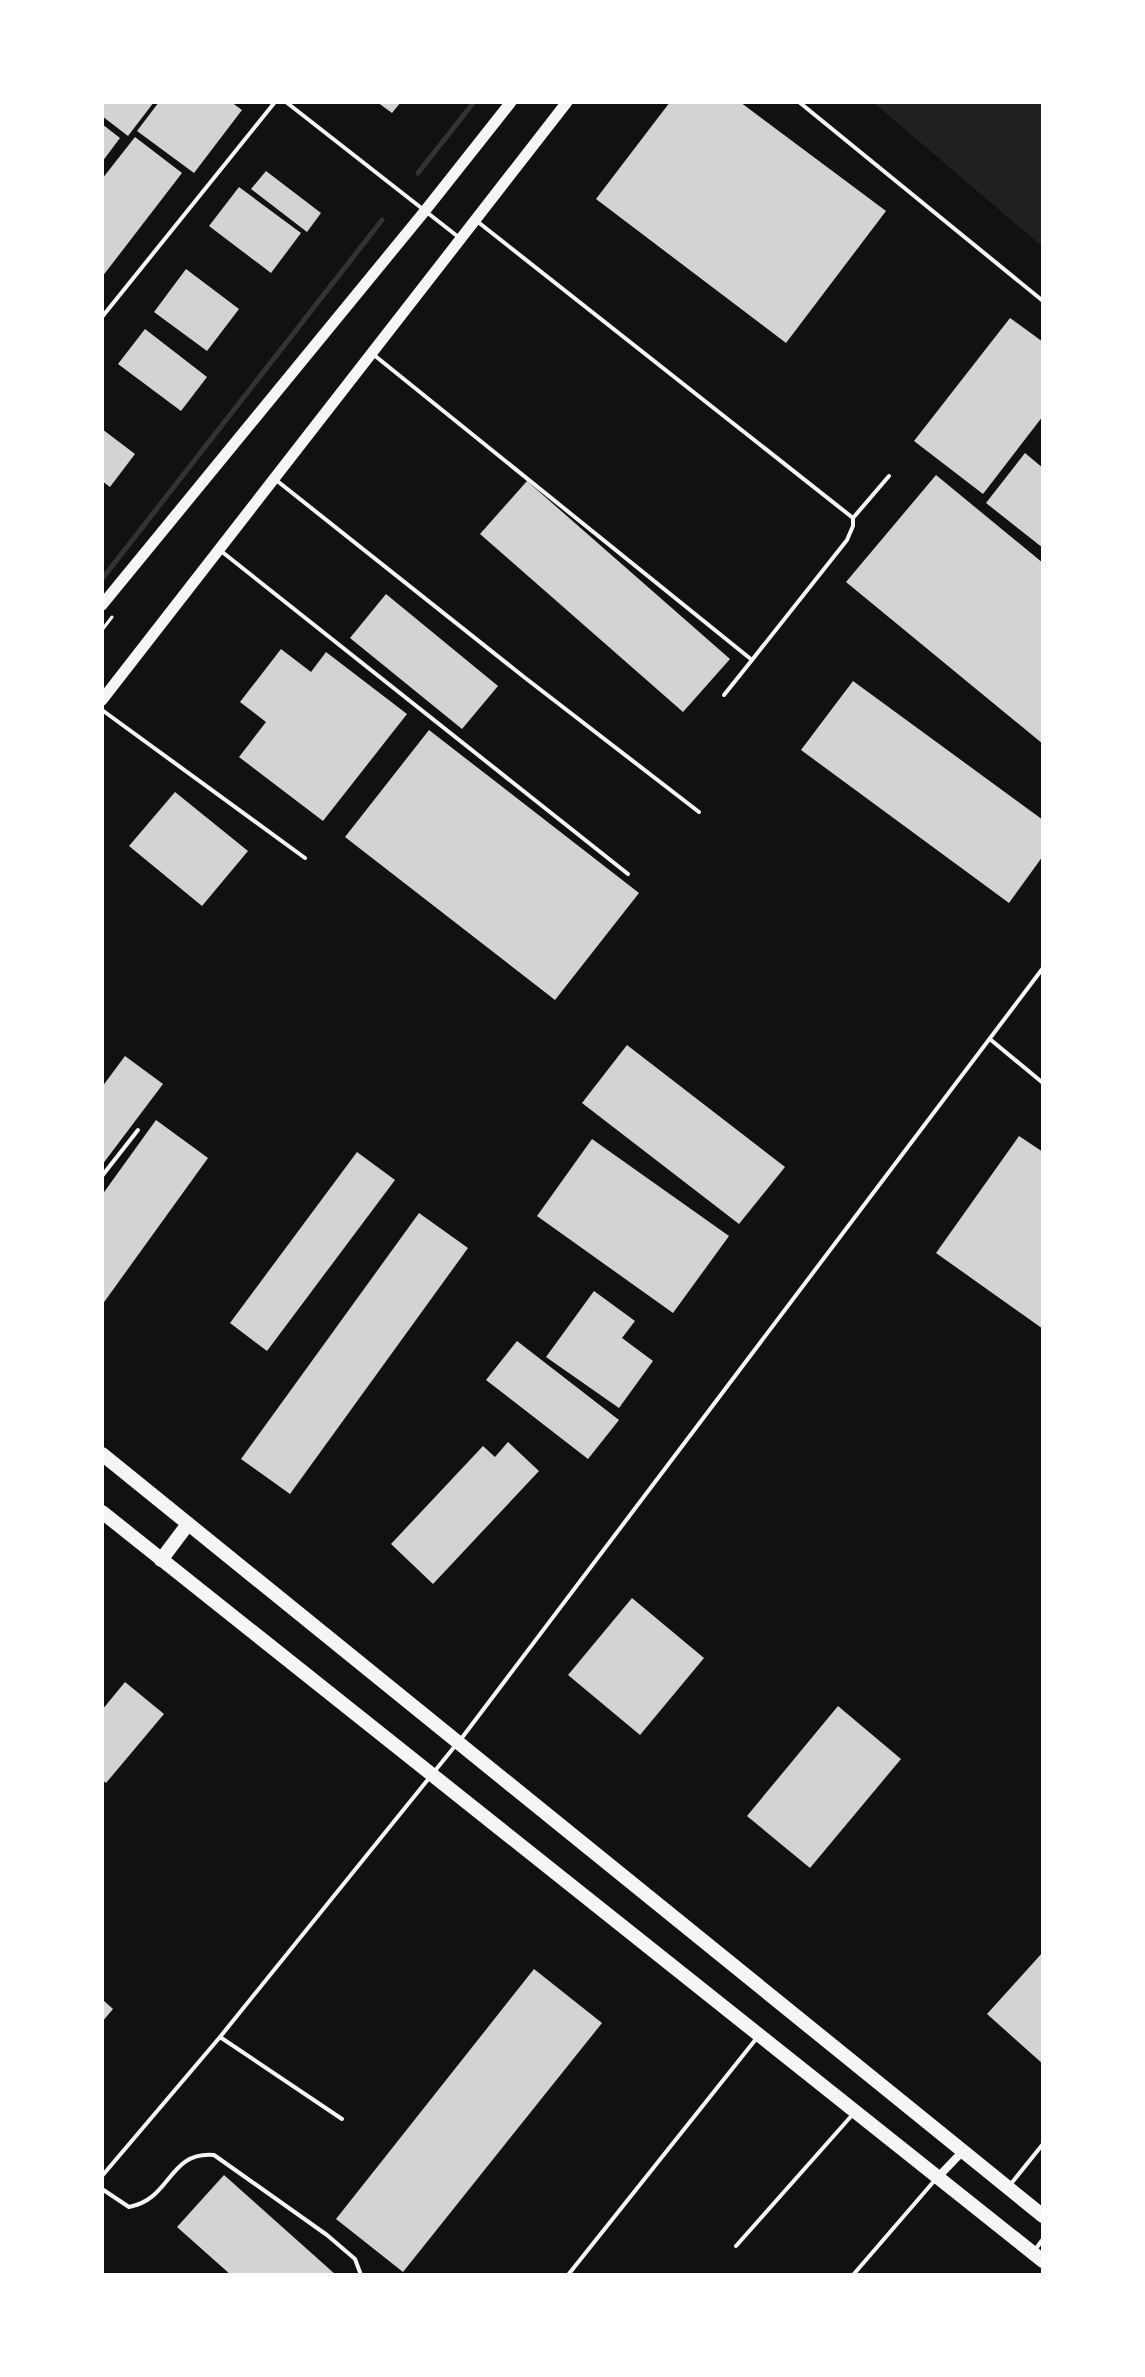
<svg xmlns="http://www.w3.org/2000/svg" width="1145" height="2377" font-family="'Asap Condensed',sans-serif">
<rect width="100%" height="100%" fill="#111"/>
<polygon fill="#202020" points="873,102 1043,102 1043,247"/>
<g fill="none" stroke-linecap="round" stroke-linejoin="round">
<g stroke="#333" stroke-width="5">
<polyline points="418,173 474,102"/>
<polyline points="102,579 382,220"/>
</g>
</g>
<g fill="#d3d3d3">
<polygon points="102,102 154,102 128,136 102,116"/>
<polygon points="159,102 231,102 242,110 194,173 137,131"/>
<polygon points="377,102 401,102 392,113"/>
<polygon points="670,102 740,102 886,211 786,343 596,199"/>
<polygon points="102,124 120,138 102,162"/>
<polygon points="135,137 182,173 102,277 102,179"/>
<polygon points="266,171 321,213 307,232 251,189"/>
<polygon points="239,187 301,233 271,273 209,226"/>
<polygon points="186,269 239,309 207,351 154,312"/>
<polygon points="1010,318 1043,342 1043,416 983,494 914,441"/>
<polygon points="145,329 207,377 181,411 118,364"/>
<polygon points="102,429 135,454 110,487 102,481"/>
<polygon points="1025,453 1043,468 1043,548 986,503"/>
<polygon points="936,475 1043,563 1043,744 846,582"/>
<polygon points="527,481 730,659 683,712 480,534"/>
<polygon points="386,594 498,686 462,729 350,638"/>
<polygon points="281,649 311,672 326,652 407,714 323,821 239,757 266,722 240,702"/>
<polygon points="853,681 1043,820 1043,856 1009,903 801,750"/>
<polygon points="429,730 639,893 555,1000 345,837"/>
<polygon points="175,792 248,851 202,906 129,846"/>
<polygon points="627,1045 785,1167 739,1224 582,1103"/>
<polygon points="125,1056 163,1084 102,1165 102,1087"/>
<polygon points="156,1120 208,1158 102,1305 102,1195"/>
<polygon points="1019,1136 1043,1152 1043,1329 936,1253"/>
<polygon points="592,1139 729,1236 673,1313 537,1216"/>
<polygon points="357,1152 395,1180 267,1351 230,1323"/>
<polygon points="419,1213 468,1248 290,1494 241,1459"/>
<polygon points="594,1291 635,1321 622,1338 653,1361 619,1408 546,1357"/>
<polygon points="517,1341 619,1420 588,1459 486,1380"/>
<polygon points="508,1442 539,1471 433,1584 391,1544 483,1446 495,1457"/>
<polygon points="632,1598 704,1658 640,1735 568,1675"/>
<polygon points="125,1682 164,1714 106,1783 102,1780 102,1710"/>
<polygon points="838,1706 901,1759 810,1868 747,1816"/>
<polygon points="1043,1952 1043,2064 987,2014"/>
<polygon points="534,1969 602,2023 403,2272 336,2219"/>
<polygon points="102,1999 113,2009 102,2022"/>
<polygon points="224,2175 336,2275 231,2275 177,2227"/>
</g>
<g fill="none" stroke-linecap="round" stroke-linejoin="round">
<polyline stroke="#f5f5f5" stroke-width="3" points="102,630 112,617"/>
<g stroke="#f5f5f5" stroke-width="4">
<polyline points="286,102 461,239"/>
<polyline points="799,102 1043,301"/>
<polyline points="102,317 275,102"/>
<polyline points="374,355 752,660 847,540 853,526 853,518 478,222"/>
<polyline points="276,480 524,677 699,812"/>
<polyline points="853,518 889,476"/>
<polyline points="221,551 628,874"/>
<polyline points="724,695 752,660"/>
<polyline points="102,710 305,858"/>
<polyline points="991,1040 1043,1083"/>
<polyline points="102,1176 138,1130"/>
<polyline points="461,1739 1043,968"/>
<polyline points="220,2037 342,2119"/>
<polyline points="102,2176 220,2037 455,1746"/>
<polyline points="1010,2185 1043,2144"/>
<path d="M102,2189l27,18c43,-8 39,-56 85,-52l113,80 28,24 6,16"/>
<polyline points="736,2246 854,2113"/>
<polyline points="1035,2250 1043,2239"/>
<polyline points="568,2275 756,2039"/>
<polyline points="853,2275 935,2180"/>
</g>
<polyline stroke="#f5f5f5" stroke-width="8" points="938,2177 963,2151"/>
<g stroke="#f5f5f5" stroke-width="11">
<polyline points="102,605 424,212 511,102"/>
<polyline points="102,700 567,102"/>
</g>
<g stroke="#f5f5f5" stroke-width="14">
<polyline points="102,1454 1043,2216"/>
<polyline points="102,1512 1043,2261"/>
<polyline points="161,1560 188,1524"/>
</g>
</g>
<rect width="1145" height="2377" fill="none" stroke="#ffffff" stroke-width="208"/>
</svg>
